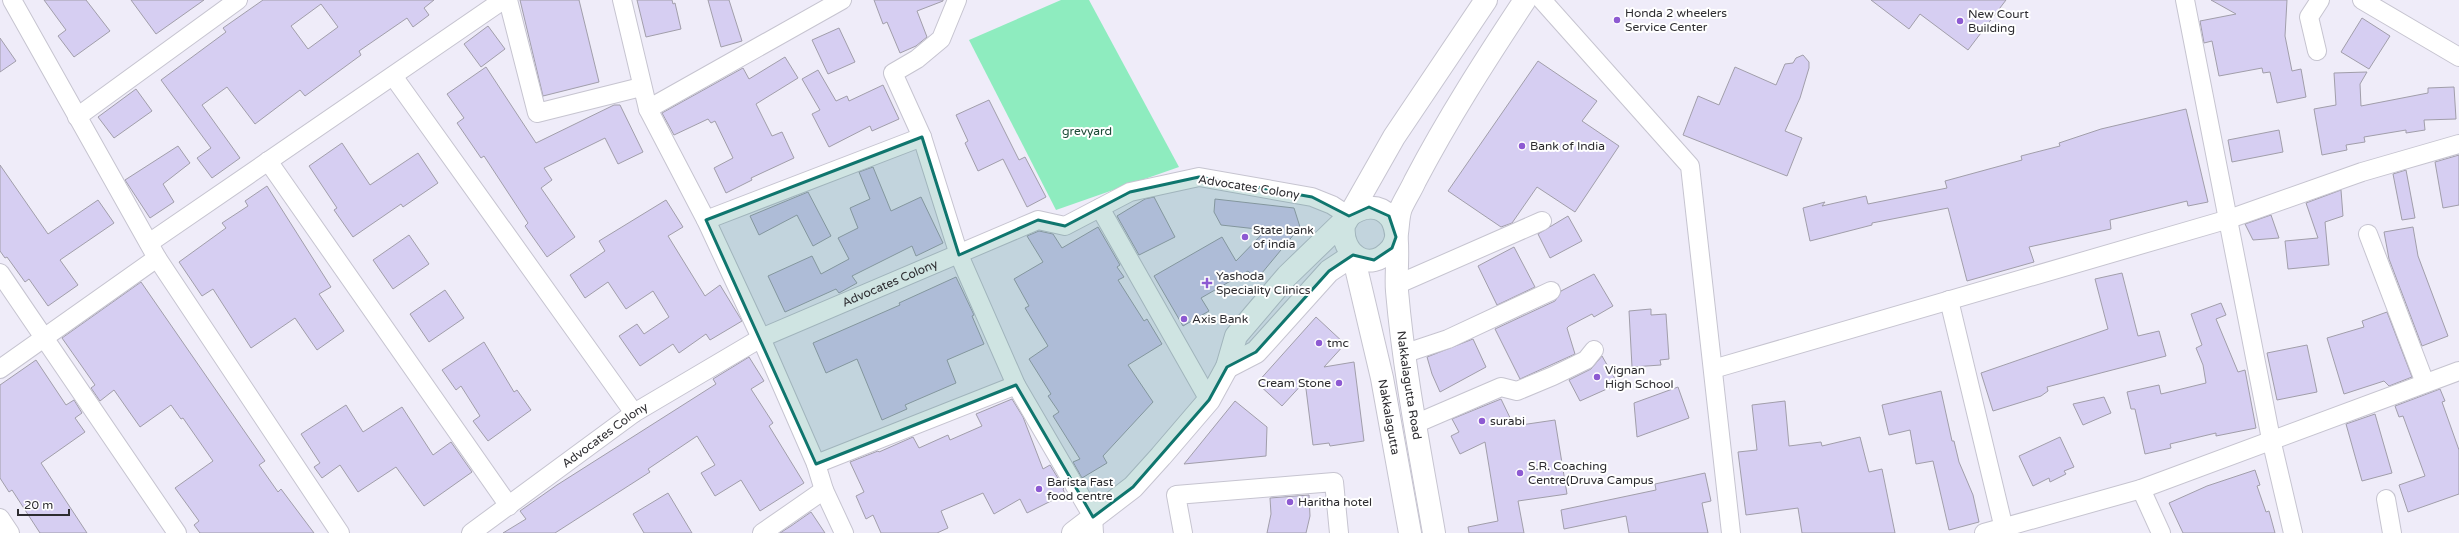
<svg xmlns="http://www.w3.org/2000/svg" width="2459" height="533" font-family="'Varela Round',sans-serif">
<rect width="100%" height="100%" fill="#efecf9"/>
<polygon fill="#8eecbf" points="1061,0 1089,0 1179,167 1056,210 969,40"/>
<g fill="#d6cef2" stroke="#a19eaa" fill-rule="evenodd">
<polygon points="44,0 86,0 110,31 74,57 58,36 66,30"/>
<polygon points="131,0 204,0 156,34"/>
<path d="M263,0h171l-10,8 5,7 -16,12 -6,-9 -48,33 2,4 -56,41 -5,-6 -45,34 -28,-37 -25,18 38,53 -28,20 -15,-20 14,-10 -50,-68 65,-48 -3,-4zM321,4l17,23 -30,22 -17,-23z"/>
<polygon points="520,0 579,0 599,82 543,96"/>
<polygon points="637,0 672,0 673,4 675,3 681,29 646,37"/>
<polygon points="708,0 729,0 742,41 721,47"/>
<polygon points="874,0 943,0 943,1 917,11 927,37 916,46 900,53 887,22 883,24"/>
<polygon points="1871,0 2006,0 1968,50 1920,14 1909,29"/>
<polygon points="2211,0 2287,0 2285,36 2292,71 2301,69 2306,97 2277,103 2270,72 2263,73 2262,68 2219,76 2212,41 2204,43 2200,21 2236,14"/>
<polygon points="2362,18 2390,36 2369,69 2341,52"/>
<polygon points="488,26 505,49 481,67 464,44"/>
<polygon points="839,28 855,62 828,74 812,40"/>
<polygon points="0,38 16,61 0,72"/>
<polygon points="1803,55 1809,62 1809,68 1800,98 1785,131 1802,138 1787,176 1683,135 1698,96 1719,105 1735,67 1776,85 1785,64 1793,63 1796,58"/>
<polygon points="785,57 798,78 756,104 772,136 782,132 794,158 751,178 752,180 726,193 714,168 733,158 715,121 711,123 708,119 674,135 662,113 743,68 749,79"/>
<polygon points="1538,61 1597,101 1582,121 1619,146 1575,212 1537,187 1512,223 1501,227 1448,191"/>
<polygon points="486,67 536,143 614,105 620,105 643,152 618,164 605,138 544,168 552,180 541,188 575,237 547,257 525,226 528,223 484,156 481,158 457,123 464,118 447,94"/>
<polygon points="818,70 836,101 847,96 849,101 883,85 899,119 872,131 870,126 829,147 812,114 820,110 802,79"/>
<polygon points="2367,72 2360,84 2361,106 2428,93 2428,88 2454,87 2456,119 2424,120 2425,130 2406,133 2406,130 2364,137 2365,142 2346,145 2347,150 2322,155 2314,109 2336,105 2334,73"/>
<polygon points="136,89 152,111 114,138 98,117"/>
<polygon points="989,100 1019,160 1025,157 1046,197 1027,207 1003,159 978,171 965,143 968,141 956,115"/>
<polygon points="2186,109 2208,202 2188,206 2187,201 2110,220 2111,229 2029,247 2034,262 1967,281 1948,208 1872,223 1872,225 1810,241 1803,208 1825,202 1822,206 1866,196 1868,204 1947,188 1945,181 2022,160 2021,156 2060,146 2059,143 2101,129"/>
<polygon points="2279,130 2283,152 2232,162 2228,140"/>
<polygon points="342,143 370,185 418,153 438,183 403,207 401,204 353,237 334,210 337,208 309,166"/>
<polygon points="178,146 190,163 163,184 174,202 150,218 125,180"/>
<polygon points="2459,155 2459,205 2443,208 2435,162"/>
<polygon points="0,165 48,234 98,200 114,223 60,260 78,285 48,306 29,279 25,282 7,257 5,258 0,251"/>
<polygon points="873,167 891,211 921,197 943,243 916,256 912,246 852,276 857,283 839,293 836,289 785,312 768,276 812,256 821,274 849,259 838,238 858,228 850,208 870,199 859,172"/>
<polygon points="2406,170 2415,218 2402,220 2393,174"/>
<polygon points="267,186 331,287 319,294 344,331 317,350 295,318 251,348 213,289 202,296 179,262 226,228 222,223 248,206 245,201"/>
<polygon points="2341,190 2343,216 2325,222 2329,265 2288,269 2285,241 2318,238 2306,203"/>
<polygon points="808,192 831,236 813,246 797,215 759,235 750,216"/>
<polygon points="1154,197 1175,237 1139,255 1117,216 1145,199"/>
<polygon points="1215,199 1294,208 1300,227 1257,279 1248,271 1201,298 1209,311 1183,326 1154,276 1222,237 1236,261 1266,230 1221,225 1214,212"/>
<polygon points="666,200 683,227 668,236 705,296 720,285 742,321 710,340 706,334 679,353 673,344 640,366 619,336 637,324 644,334 669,317 653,291 626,309 608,282 585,298 570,275 605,251 599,241"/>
<polygon points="2271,215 2279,238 2253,240 2245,224"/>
<polygon points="1568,216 1582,241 1550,258 1538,234"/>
<polygon points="1098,227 1120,265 1117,267 1124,277 1118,280 1144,321 1147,319 1162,344 1128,365 1153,402 1103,456 1107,463 1082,478 1073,462 1080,459 1053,416 1059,412 1048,396 1051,394 1029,359 1048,346 1025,308 1029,306 1014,279 1043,262 1027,236 1039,231 1053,234 1062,248"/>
<polygon points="2413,227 2418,256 2448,336 2422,346 2389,259 2384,232"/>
<polygon points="409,235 429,264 393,289 373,260"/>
<polygon points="1514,247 1535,287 1497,305 1478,266"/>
<polygon points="2122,273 2138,336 2159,331 2166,356 2047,387 2048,391 2041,396 1993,411 1981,373 2108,329 2095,279"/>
<polygon points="1594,274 1613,306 1594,317 1592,314 1569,326 1567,328 1575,354 1520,379 1495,329 1555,301 1561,291"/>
<polygon points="956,277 974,315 972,316 984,344 947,360 956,383 905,405 907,409 882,420 857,359 826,373 813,343 900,305 899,303"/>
<polygon points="141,282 265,461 259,465 278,492 281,489 314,533 200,533 194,525 199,521 175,488 213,461 183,418 181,419 171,405 140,427 114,390 100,401 91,388 95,385 62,338"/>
<polygon points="445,290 464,318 429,342 410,314"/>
<polygon points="2221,303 2226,315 2216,319 2238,372 2245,370 2256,428 2216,436 2216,433 2170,444 2171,448 2145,454 2135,409 2131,409 2127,392 2159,385 2161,394 2206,383 2203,365 2196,348 2202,345 2191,314"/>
<polygon points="1651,309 1651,315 1666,314 1669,359 1660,360 1661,365 1632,367 1629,311"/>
<polygon points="2387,312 2412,377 2389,386 2384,381 2344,394 2327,338 2364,327 2362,321"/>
<polygon points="1316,317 1345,344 1324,367 1354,362 1364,441 1330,446 1329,443 1313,445 1305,381 1282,406 1257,383"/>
<polygon points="1473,339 1486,367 1440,392 1432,374 1427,357"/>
<polygon points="484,342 514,392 517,390 531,410 488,441 473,421 480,416 461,386 456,390 442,370"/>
<polygon points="2307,345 2317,392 2277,400 2267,353"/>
<polygon points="1602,356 1618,384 1580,401 1569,380 1591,369"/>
<polygon points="749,357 764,381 751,389 773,423 769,426 804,483 760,511 741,480 715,496 701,473 715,465 697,436 648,469 650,472 555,533 503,533 526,519 520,511 557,485 716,384 713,379"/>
<polygon points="36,360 66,405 74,400 82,413 75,418 85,432 41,463 87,533 40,533 12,490 9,492 0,478 0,385"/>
<polygon points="1678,387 1689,418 1637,437 1634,403"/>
<polygon points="2440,389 2445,401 2442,402 2459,450 2459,494 2408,512 2399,485 2425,476 2403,416 2399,417 2395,406"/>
<polygon points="1941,391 1952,441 1954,441 1959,462 1973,495 1979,522 1949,530 1933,461 1916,464 1910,430 1889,435 1882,405"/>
<polygon points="2104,397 2111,413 2083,425 2073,404"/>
<polygon points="1012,399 1023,417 1043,469 1050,465 1064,488 1063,489 1065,494 1027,513 1020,499 994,514 983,493 941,511 948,528 937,533 881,533 873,515 866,519 856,496 864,492 850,462 878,451 879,452 913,437 919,448 948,435 950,440 982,426 976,414"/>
<polygon points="1501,399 1514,426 1555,420 1567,494 1518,501 1524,533 1469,533 1468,527 1498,521 1485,442 1460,454 1451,436 1459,432 1452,419"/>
<polygon points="1235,401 1267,427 1266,456 1184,464"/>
<polygon points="1785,401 1789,446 1821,442 1822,446 1860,437 1869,472 1882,469 1895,533 1802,533 1798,508 1746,515 1738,452 1757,450 1752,405"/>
<polygon points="346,405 363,432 402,407 433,455 451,442 472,472 424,506 396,467 358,492 340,465 322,478 314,467 320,463 301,434"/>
<polygon points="2375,414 2392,473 2362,481 2346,424"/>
<polygon points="2060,437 2074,467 2064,471 2066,474 2050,482 2049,478 2033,486 2019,456"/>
<polygon points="2255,470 2260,485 2257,486 2266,512 2269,511 2275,533 2183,533 2169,503 2207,486"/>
<polygon points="1705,473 1711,501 1702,503 1708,533 1629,533 1626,516 1564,529 1561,510 1656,490 1655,484"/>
<polygon points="668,493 692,533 644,533 633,514"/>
<polygon points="1309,495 1310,516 1306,533 1267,533 1271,514 1270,498"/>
<polygon points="811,512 825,533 780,533 791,526"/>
</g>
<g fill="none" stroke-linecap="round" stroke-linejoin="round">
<g stroke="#c6c4d0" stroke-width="20">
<g id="minor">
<polyline points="12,0 157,258 340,533"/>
<polyline points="508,0 537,113 641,87"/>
<polyline points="622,0 648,109 706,220 761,338 816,464 824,490 844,533"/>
<polyline points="957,0 941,39 917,59 893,73 922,137 959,255 1016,385 1093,517 1094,533"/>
<polyline points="1542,0 1690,166 1731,533"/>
<polyline points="2185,0 2271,439 2293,533"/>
<polyline points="2362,0 2459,57"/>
<polyline points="2317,51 2309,17 2320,0"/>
<polyline points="393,76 634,413"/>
<polyline points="648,109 842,0"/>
<polyline points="77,117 238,0"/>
<polyline points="268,161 509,506"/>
<polyline points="1100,208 1209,400"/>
<polyline points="706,220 922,137"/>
<polyline points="2368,234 2425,383"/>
<polyline points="149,243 503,0"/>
<polyline points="0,273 177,533"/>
<polyline points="1396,285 1542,221"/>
<polyline points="1949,300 2005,533"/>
<polyline points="1403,354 1448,339 1551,291"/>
<polyline points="0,369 157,258"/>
<polyline points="1713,369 2229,219 2362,172 2459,144"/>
<polyline points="1415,424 1501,387 1517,391 1553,376 1586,360 1594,350"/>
<polyline points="816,464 1016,385"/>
<polyline points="2141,489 2161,533"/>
<polyline points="2386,499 2392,533"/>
<polyline points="0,518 10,533"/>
<path id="s1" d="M471,533l163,-120 127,-75 277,-118 27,6 65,-34 69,-15 113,20 20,8 17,11"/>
<polyline points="762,533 824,490"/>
<polyline points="1183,533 1176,495 1334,482 1339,533"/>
<polyline points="1984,533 2141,489 2459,371"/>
</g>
</g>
<g stroke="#c6c4d0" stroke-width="24">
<g id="major">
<path d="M1486,0l-92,137 -50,88c-4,30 26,49 47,24 9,-11 5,-28 10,-41 4,-9 10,-18 14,-27 33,-63 71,-122 110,-181"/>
<path id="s2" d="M1353,255l29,123 28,155"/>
<polyline points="1227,367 1256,352 1329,271 1353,255"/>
<path id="s3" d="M1073,533l60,-46 28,-31 48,-56 18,-33 9,-31 51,-60 62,-60c12,-9 29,-13 41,1 12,15 5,55 7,74 7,81 23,161 37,242"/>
</g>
</g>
<use href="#minor" stroke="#fff" stroke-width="18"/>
<use href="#major" stroke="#fff" stroke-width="22"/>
</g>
<path fill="#0f766e" fill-opacity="0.2" stroke="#0f766e" stroke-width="3" stroke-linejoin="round" d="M922,137l37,118 79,-35 27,6 65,-34 69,-15 113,20 37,19 20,-9 20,9 7,21 -4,11 -18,12 -21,-5 -24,16 -73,81 -29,15 -18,33 -76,87 -40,30 -77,-132 -200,79 -110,-244z"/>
<g fill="#8d5ad2" stroke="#fff" stroke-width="1.5">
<circle cx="1617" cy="20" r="4"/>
<circle cx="1960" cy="21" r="4"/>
<circle cx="1522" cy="146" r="4"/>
<circle cx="1245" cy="237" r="4"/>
<path d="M1205 277h4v4h4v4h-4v4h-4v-4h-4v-4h4z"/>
<circle cx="1184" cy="319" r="4"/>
<circle cx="1319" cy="343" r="4"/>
<circle cx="1597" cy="377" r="4"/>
<circle cx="1339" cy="383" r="4"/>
<circle cx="1482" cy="421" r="4"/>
<circle cx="1520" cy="473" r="4"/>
<circle cx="1039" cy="489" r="4"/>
<circle cx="1290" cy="502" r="4"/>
</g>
<g text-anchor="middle" stroke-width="4" stroke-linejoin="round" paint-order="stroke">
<g font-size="12" fill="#2d2c30" stroke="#fff" text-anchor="start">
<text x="1625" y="17">Honda 2 wheelers<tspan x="1625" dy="14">Service Center</tspan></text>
<text x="1968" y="18">New Court<tspan x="1968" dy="14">Building</tspan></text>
<text x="1530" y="150">Bank of India</text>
<text x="1253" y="234">State bank<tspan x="1253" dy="14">of india</tspan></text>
<text x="1216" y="280">Yashoda<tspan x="1216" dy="14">Speciality Clinics</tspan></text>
<text x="1192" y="323">Axis Bank</text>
<text x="1327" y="347">tmc</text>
<text x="1605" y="374">Vignan<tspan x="1605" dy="14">High School</tspan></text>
<text x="1331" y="387" text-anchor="end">Cream Stone</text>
<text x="1490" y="425">surabi</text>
<text x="1528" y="470">S.R. Coaching<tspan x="1528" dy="14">Centre(Druva Campus</tspan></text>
<text x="1047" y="486">Barista Fast<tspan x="1047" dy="14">food centre</tspan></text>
<text x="1298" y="506">Haritha hotel</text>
</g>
<g font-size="12" fill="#1b4a36" stroke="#fff">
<text x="1087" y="135">grevyard</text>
</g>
<g font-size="12" fill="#2d2c30" stroke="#fff">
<text transform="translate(1249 187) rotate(9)" y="4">Advocates Colony</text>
<text dy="4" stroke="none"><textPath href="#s1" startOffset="490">Advocates Colony</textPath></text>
<text dy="4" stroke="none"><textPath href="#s3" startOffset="642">Nakkalagutta Road</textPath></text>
<text dy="4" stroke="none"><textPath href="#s2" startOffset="166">Nakkalagutta</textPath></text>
<text dy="4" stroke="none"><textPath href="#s1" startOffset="166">Advocates Colony</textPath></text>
</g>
</g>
<path d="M18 509v6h51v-6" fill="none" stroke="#2d2c30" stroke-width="2"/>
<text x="24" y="509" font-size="12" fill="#2d2c30" stroke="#ffffff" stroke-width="3" paint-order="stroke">20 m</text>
</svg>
